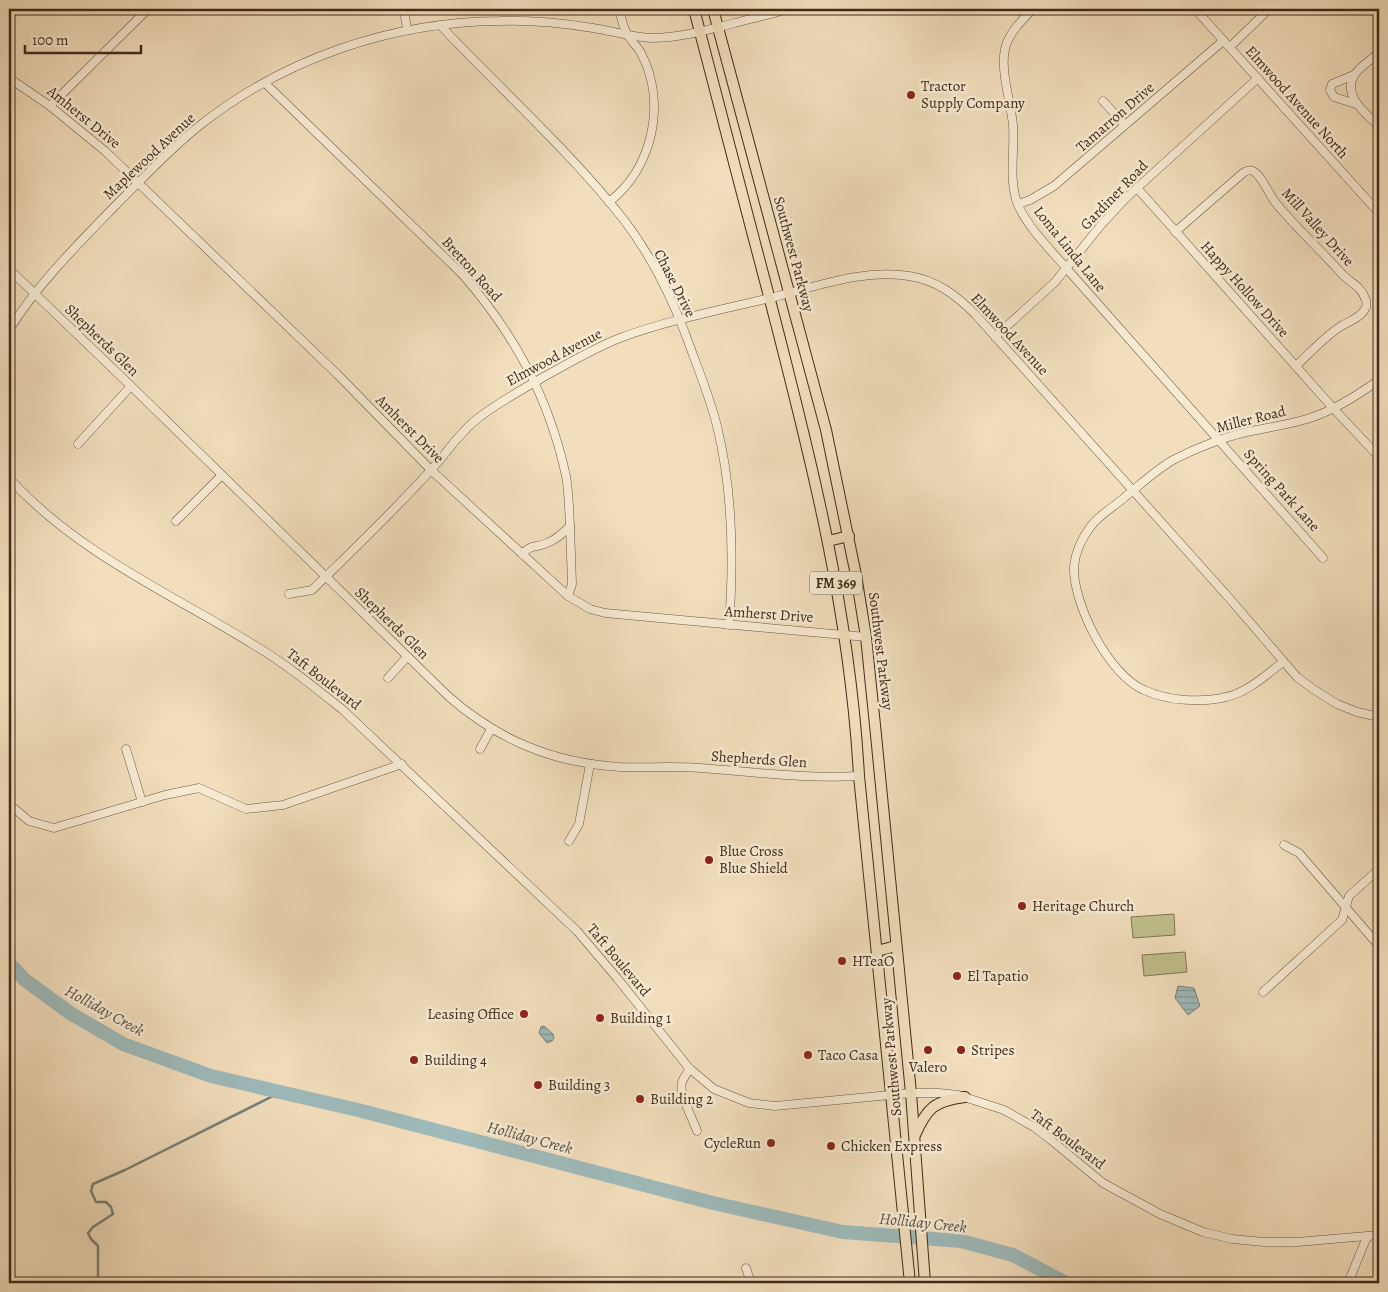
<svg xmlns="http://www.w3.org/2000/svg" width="1388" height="1292" font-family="Alegreya,serif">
<defs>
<pattern id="water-rules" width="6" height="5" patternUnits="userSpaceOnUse" patternTransform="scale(1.25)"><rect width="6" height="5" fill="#9ebaba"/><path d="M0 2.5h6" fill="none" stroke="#829796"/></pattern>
</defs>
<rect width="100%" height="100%" fill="#f2debc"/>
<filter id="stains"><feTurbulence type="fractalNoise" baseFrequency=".004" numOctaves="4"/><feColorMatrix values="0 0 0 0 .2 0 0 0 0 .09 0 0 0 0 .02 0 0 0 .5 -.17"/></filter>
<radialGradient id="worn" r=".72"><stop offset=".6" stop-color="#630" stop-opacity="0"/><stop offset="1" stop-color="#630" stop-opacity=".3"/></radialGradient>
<g fill="#c0c08d" stroke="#807654">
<polygon points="1174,914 1175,935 1133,938 1131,917"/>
<polygon points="1185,952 1187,972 1144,976 1142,955"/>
</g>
<g fill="url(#water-rules)" stroke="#78817a">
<polygon points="1178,986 1194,988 1200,1006 1188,1015 1175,998"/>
<polygon points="544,1026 553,1034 554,1038 552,1041 547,1043 539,1033 541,1027"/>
</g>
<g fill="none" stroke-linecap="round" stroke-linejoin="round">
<polyline stroke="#78817a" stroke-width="2.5" points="98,1283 98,1246 91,1239 88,1233 93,1227 113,1214 111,1207 106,1202 96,1202 91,1191 93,1184 125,1170 281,1092"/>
<polyline stroke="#9ebaba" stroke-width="14" points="9,963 25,980 70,1013 123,1044 211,1076 358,1110 713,1203 843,1232 961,1241 1013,1255 1066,1283"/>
<g stroke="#6c5843" stroke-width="9">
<g id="minor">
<polyline points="404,9 407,30"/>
<path d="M1033,9c-11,11 -25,25 -28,40 -5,21 6,54 8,76 2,26 -5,55 5,80 11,24 32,44 49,64l256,289"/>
<polyline points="1107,9 1108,10"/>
<polyline points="1195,9 1379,213"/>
<path d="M440,25c61,65 129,125 184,195 26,34 46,74 61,113 11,31 24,61 32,93 16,65 17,133 12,199"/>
<polyline points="1230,47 1269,9"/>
<path d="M1379,53c-7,6 -18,13 -24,21 -14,21 11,40 24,52"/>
<polyline points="1354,75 1332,84 1330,90 1334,97 1356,104"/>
<polyline points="9,78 50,106 105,151 337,374 431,470 568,596 590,609 605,613 866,637"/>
<path d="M265,83l198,192c52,60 86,123 103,201 3,17 3,33 4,50 -7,7 -14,14 -23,17 -11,5 -16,1 -25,11"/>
<polyline points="1103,101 1125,125"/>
<polyline points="50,106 148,9"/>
<polyline points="1137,188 1333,408 1379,457"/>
<path d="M609,202c44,-34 58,-99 32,-149 -4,-7 -10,-12 -14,-19 -4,-7 -6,-17 -8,-25"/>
<polyline points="1018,204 1030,200 1054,186 1223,41"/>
<path d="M1175,232l68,-59c3,-2 7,-4 10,-2 8,4 16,23 22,31 20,25 45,47 66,71 8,9 20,13 24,25 2,3 2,8 0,11 -4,8 -15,12 -22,16 -15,8 -34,29 -47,41"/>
<path d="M9,269l122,117 317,310c50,44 105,67 172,71 27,1 53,-1 80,1 53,4 106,11 159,8"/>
<path d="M9,330c28,-45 68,-85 105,-123 27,-27 54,-56 85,-81 84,-67 192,-104 300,-105 31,-1 63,2 94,7 19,3 39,9 58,10 29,0 55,-8 84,-15 17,-5 35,-8 52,-14"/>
<polyline points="995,337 1055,282 1101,225 1126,198 1258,78"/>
<polyline points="78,444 131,386"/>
<path d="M9,478c68,75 161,115 245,167 32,19 60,42 89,65l234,221 40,47 72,90 25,21 35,14 26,3 136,-13h28l19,2 46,15 30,17 17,13 52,43 57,31 43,18 29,7 32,3h33l82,-7"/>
<polyline points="176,521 221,476"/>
<path d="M289,594l23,-4c40,-39 81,-78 118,-119 17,-18 28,-37 47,-52 22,-17 46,-30 70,-44 24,-13 47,-27 73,-37 51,-19 106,-29 158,-42 43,-11 86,-27 131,-20 27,4 47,19 66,38l255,285 67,78 16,12 24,15 20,8 22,5"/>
<polyline points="568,596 572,584 570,526"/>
<path d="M1283,662c-17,13 -35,30 -57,35 -25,6 -58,4 -82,-7 -35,-15 -71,-85 -70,-123 1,-15 8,-29 17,-41 8,-11 24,-20 34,-29 16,-13 31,-27 48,-37 21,-11 51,-23 74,-28 21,-5 42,-7 63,-14 25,-8 48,-23 69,-38"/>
<polyline points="388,678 407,657"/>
<polyline points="126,749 142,802"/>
<polyline points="480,749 491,729"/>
<polyline points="9,804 29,821 54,828 165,795 199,788 246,809 283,805 402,764"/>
<polyline points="569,841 579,824 590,764"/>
<polyline points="1284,845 1299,853 1379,946"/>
<polyline points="1263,992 1342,920 1349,896 1379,869"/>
<path d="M689,1068c-1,6 -5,8 -7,14 -4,11 11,37 15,49"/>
<polyline points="746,1268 751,1283"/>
<polyline points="1348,1283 1367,1237"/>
</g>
</g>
<g stroke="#402b1b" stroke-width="12">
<g id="major">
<path d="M694,9c26,96 50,194 76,291 41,158 80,312 89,476l51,507"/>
<polyline points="713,9 826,430 856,575 866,637 876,735 911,1093 925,1283"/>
<polyline points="828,541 849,536"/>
<polyline points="877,951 896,946"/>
<path d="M915,1135c12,-27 19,-34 50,-38"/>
</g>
</g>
<use href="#minor" stroke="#f7ead3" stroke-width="8"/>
<use href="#major" stroke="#f2debc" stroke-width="10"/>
</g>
<g fill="#8f2418" stroke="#f7ead3" stroke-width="2">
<circle cx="911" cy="95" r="5"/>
<circle cx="709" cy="860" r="5"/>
<circle cx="1022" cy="906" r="5"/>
<circle cx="842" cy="961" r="5"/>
<circle cx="957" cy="976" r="5"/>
<circle cx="524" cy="1014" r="5"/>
<circle cx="600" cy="1018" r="5"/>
<circle cx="928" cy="1050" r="5"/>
<circle cx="961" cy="1050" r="5"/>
<circle cx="808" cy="1055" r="5"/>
<circle cx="414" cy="1060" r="5"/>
<circle cx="538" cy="1085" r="5"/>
<circle cx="640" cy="1099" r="5"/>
<circle cx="771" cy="1143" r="5"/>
<circle cx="831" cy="1146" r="5"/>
</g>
<g text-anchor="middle" stroke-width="5" stroke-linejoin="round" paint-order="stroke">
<rect fill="#f7ead3" stroke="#776452" stroke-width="1" x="810" y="571.5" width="52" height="23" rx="4"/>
<g font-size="14" font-weight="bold" fill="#402b1b">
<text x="836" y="588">FM 369</text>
</g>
<g font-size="15" fill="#402b1b" stroke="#f7ead3" text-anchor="start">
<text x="921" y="91">Tractor<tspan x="921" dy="17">Supply Company</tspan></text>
<text x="719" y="856">Blue Cross<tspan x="719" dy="17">Blue Shield</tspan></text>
<text x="1032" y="911">Heritage Church</text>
<text x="852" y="966">HTeaO</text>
<text x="967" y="981">El Tapatio</text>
<text x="514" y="1019" text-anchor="end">Leasing Office</text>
<text x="610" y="1023">Building 1</text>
<text x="971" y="1055">Stripes</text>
<text x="818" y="1060">Taco Casa</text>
<text x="424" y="1065">Building 4</text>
<text x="928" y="1072" text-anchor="middle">Valero</text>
<text x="548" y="1090">Building 3</text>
<text x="650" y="1104">Building 2</text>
<text x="761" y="1148" text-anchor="end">CycleRun</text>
<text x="841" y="1151">Chicken Express</text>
</g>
<g font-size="15" fill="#402b1b" stroke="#f7ead3">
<text transform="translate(1297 102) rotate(48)" y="5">Elmwood Avenue North</text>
<text transform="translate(84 117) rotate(39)" y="5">Amherst Drive</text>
<text transform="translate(1115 117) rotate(-41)" y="5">Tamarron Drive</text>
<text transform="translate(149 156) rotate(-43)" y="5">Maplewood Avenue</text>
<text transform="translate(1114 195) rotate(-46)" y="5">Gardiner Road</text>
<text transform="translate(1318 227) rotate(48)" y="5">Mill Valley Drive</text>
<text transform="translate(1070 249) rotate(51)" y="5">Loma Linda Lane</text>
<text transform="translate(794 254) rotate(75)" y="5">Southwest Parkway</text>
<text transform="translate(472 269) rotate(48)" y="5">Bretton Road</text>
<text transform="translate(675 283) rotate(63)" y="5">Chase Drive</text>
<text transform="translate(1245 289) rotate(48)" y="5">Happy Hollow Drive</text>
<text transform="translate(1010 334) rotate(47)" y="5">Elmwood Avenue</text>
<text transform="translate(102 340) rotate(44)" y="5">Shepherds Glen</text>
<text transform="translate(554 357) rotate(-28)" y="5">Elmwood Avenue</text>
<text transform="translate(1251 419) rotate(-14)" y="5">Miller Road</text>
<text transform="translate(410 429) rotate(45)" y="5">Amherst Drive</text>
<text transform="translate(1282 490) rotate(48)" y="5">Spring Park Lane</text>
<text transform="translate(769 614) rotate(4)" y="5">Amherst Drive</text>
<text transform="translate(392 623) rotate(44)" y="5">Shepherds Glen</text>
<text transform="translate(881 651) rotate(83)" y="5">Southwest Parkway</text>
<text transform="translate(324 679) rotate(38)" y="5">Taft Boulevard</text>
<text transform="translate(759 759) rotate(4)" y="5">Shepherds Glen</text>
<text transform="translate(619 960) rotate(50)" y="5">Taft Boulevard</text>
<text transform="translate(891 1057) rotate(-95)" y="5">Southwest Parkway</text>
<text transform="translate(1068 1139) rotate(37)" y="5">Taft Boulevard</text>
</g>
<g font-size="16" font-style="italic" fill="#584f43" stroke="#f7ead3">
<text transform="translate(105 1010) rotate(29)" y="6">Holliday Creek</text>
<text transform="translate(530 1137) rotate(15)" y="6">Holliday Creek</text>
<text transform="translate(923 1222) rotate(6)" y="6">Holliday Creek</text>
</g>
</g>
<rect width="1388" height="1292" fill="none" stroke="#f2debc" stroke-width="30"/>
<rect x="10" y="10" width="1368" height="1272" fill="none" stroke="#402b1b" stroke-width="2.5"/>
<rect x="15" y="15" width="1358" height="1262" fill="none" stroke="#402b1b"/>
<path d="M25 45v8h116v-8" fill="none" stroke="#402b1b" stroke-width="2.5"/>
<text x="32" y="45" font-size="15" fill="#402b1b" stroke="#f7ead3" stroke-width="4" paint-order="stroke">100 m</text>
<rect width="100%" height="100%" filter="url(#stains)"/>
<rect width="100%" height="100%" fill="url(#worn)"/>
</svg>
